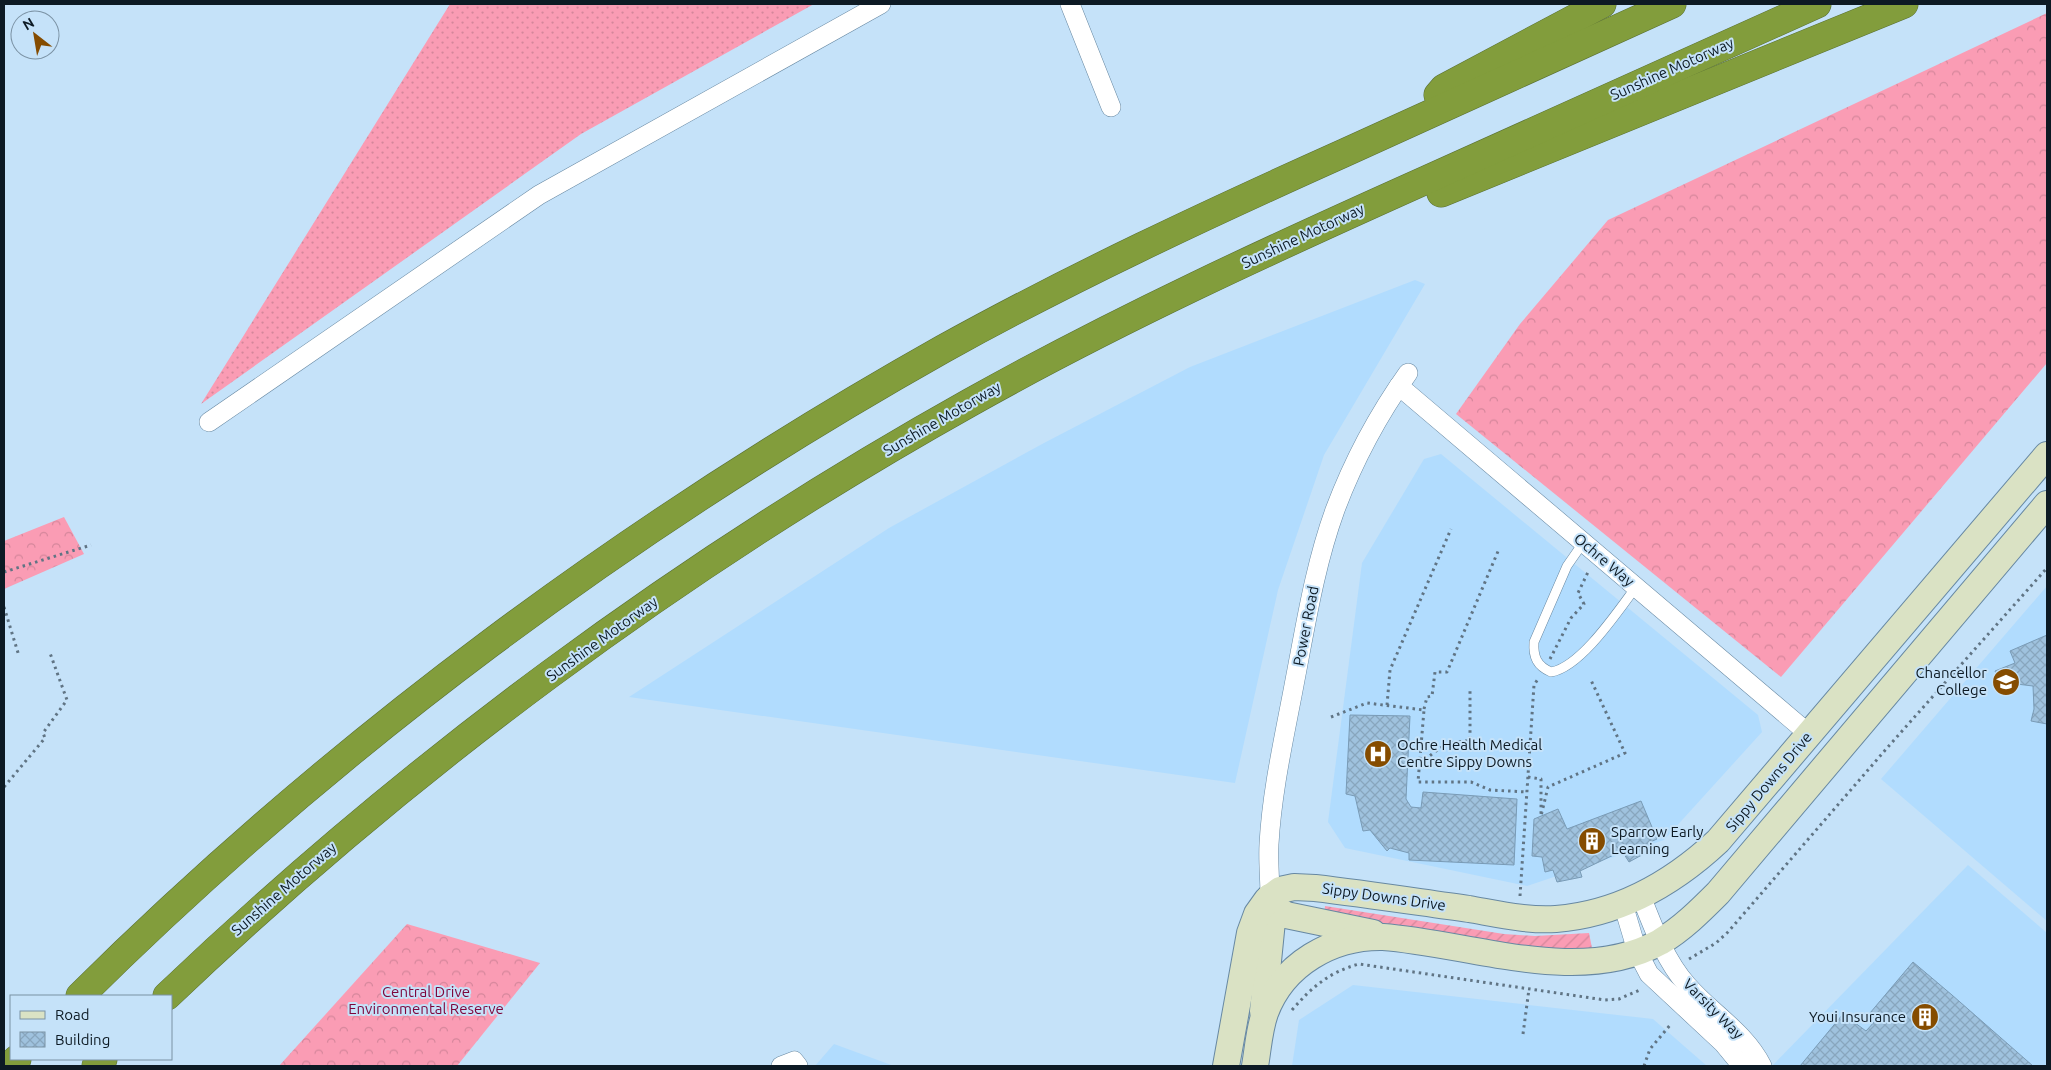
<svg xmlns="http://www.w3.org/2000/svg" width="2051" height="1070" font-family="Ubuntu,sans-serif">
<defs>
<pattern id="grass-dots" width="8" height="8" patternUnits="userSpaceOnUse" patternTransform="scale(1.25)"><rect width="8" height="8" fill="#fa9cb4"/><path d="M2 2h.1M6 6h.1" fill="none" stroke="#d5869b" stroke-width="1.8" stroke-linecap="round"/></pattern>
<pattern id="forest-crowns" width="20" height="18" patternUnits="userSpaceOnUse" patternTransform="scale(1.25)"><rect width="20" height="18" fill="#fa9cb4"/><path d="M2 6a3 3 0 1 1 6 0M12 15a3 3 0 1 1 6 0" fill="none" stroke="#d5869b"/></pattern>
<pattern id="garden-furrows" width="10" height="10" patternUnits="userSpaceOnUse" patternTransform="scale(1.25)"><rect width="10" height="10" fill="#fa9cb4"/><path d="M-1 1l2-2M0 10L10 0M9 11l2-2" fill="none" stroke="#d5869b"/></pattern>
<pattern id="building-cross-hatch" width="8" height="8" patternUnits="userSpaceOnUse" patternTransform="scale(1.25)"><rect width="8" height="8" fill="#9fc2de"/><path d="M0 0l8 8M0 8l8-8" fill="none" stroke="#88a6be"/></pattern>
</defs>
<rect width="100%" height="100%" fill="#c5e2f9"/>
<g fill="#b1dcfe">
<polygon points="1415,280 1425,284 1324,455 1278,590 1235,783 629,697 889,528 1044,443 1190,367"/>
<polygon points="1441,454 1758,715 1762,732 1664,840 1527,886 1345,848 1328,822 1362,563 1424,459"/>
<polygon points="2047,586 2047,921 1881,779"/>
<polygon points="1968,865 2047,933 2047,1066 1772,1066"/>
<polygon points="1353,985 1653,1019 1707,1066 1292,1066 1299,1020"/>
<polygon points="834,1044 894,1066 815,1066"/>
</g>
<polygon fill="url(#grass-dots)" points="450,4 814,4 581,134 201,404"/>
<g fill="url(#forest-crowns)">
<polygon points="2047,13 2047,363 1781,677 1456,414 1520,324 1608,220"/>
<polygon points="64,517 84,554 4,589 4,541"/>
<polygon points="407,924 540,963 457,1066 279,1066"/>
</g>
<polygon fill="url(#garden-furrows)" points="1325,906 1504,934 1535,936 1589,933 1592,948 1566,950 1520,947 1324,916"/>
<g fill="url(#building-cross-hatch)" stroke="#799bb6">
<polygon points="2047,635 2047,724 2031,721 2034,709 2033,686 2000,682 1995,671 2015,663 2010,651"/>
<polygon points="1350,715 1410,716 1406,799 1411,807 1421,808 1423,792 1517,799 1514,865 1409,860 1409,853 1390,848 1387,851 1370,830 1363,831 1355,796 1346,794"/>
<polygon points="1641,801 1657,839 1648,843 1651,850 1629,862 1622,851 1580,871 1582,877 1557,882 1553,870 1545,872 1542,857 1532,856 1534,819 1558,809 1567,829"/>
<polygon points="1913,962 1952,995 2033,1066 1800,1066 1843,1014 1866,1031 1876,1020 1870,1013"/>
</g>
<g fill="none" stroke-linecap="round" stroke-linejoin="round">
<g stroke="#6788a2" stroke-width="10">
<path id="lane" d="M1583,543l-16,23 -33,76c-1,15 3,24 17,30 30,-5 67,-61 85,-85"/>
</g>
<g stroke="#6788a2" stroke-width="20">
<g id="street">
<polyline points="1070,4 1111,107"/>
<polyline points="1399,386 1809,734"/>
<polyline points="209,422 539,195 881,4"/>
<path d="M1641,896c12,31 24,64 46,89 24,28 58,47 75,81"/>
<path d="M1270,897c0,-18 -2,-35 -1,-53 3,-55 16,-110 26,-164 11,-57 20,-115 40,-170 18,-48 43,-95 73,-137"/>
<polyline points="1623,904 1637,951 1649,974 1723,1043 1742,1066"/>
<polyline points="781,1066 794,1061 798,1066"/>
</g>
</g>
<g stroke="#6788a2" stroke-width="28">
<g id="secondary">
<polyline points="1270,897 1275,908 1286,915 1373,933"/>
<polyline points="1263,1011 1272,921 1270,897"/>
<path d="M1226,1066l24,-133 7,-19 10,-14 13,-10 14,-3 21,1c51,6 103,14 154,21 29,5 59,12 87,10 63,-5 117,-36 162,-78l329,-386"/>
<path d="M1255,1066c3,-17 4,-36 10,-53 18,-49 67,-77 118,-76 86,6 196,50 277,5 22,-13 40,-31 58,-49l329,-389"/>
</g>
</g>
<g stroke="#596f34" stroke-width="29">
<g id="highway">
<polyline points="1438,95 1444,88 1602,4"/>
<polyline points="1441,193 1904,4"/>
<path d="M80,996c255,-253 550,-471 863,-647 130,-72 265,-135 401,-196 109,-50 219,-99 328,-149"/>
<path d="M167,996c240,-229 514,-432 804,-594 148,-83 301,-153 455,-222 131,-59 261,-118 391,-176"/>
<polyline points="10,1066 17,1059"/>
<polyline points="96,1066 103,1059"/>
</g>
</g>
<g stroke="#607484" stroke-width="3" stroke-dasharray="2.5 4" stroke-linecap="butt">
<polyline points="4,572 91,545"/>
<polyline points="4,607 19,656"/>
<polyline points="1550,659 1571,618 1584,604 1578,593 1589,570"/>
<polyline points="1387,705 1390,670 1451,529"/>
<polyline points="1424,709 1427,697 1432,696 1435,672 1447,672 1499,549"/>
<polyline points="1331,717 1367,703 1424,710 1418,782 1471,782 1490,790 1527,792"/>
<path d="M1420,764c18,-15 25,-23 50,-23v-51"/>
<polyline points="1528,777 1541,779 1541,816 1548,787 1625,753 1590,678"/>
<polyline points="4,787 45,738 43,733 67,700 50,653"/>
<polyline points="1520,896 1534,685 1538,679"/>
<polyline points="1689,959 1716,943 1728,932 1887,748 2047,568"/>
<path d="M1292,1010c19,-22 37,-38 67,-46l246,36 14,-1 23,-10"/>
<polyline points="1523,1034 1529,989"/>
<polyline points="1644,1066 1650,1049 1671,1024"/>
</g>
<use href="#lane" stroke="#fff" stroke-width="9"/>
<use href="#street" stroke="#fff" stroke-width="19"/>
<use href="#secondary" stroke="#dae2c4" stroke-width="26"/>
<use href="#highway" stroke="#829d3c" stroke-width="28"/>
</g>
<defs>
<g id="school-disc" transform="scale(1.4375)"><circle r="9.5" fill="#854c00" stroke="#c5e2f9"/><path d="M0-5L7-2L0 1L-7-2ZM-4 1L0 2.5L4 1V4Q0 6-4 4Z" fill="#fff"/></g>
<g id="hospital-disc" transform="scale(1.4375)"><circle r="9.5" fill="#854c00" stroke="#c5e2f9"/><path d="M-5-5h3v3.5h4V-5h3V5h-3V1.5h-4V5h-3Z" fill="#fff"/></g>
<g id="building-disc" transform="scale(1.4375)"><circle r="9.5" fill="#854c00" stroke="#c5e2f9"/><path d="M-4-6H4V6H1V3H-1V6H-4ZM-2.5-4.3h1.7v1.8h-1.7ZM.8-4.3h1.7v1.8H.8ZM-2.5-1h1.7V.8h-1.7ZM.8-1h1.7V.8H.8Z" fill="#fff"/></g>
</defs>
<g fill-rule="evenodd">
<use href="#school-disc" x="2006" y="682"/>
<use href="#hospital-disc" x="1378" y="754"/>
<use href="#building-disc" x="1592" y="841"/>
<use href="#building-disc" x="1925" y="1017"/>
</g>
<g text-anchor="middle" stroke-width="4" stroke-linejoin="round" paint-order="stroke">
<g font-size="15" fill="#0d1a24" stroke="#c5e2f9">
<text transform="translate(1672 69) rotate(-24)" y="5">Sunshine Motorway</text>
<text transform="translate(1303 236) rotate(-25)" y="5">Sunshine Motorway</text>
<text transform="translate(942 419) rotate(-30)" y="5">Sunshine Motorway</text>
<text transform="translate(1604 560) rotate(40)" y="5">Ochre Way</text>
<text transform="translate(1306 626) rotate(-79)" y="5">Power Road</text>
<text transform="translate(602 639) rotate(-36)" y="5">Sunshine Motorway</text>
<text transform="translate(1769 782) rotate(-50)" y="5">Sippy Downs Drive</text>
<text transform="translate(284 889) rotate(-41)" y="5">Sunshine Motorway</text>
<text transform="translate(1384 897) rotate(8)" y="5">Sippy Downs Drive</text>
<text transform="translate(1713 1009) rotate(45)" y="5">Varsity Way</text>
</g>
<g font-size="15" fill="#0d1a24" stroke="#c5e2f9" text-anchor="end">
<text x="1987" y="678">Chancellor<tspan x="1987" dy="17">College</tspan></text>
<text x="1397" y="750" text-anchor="start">Ochre Health Medical<tspan x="1397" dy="17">Centre Sippy Downs</tspan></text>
<text x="1611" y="837" text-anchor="start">Sparrow Early<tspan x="1611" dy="17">Learning</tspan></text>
<text x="1906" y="1022">Youi Insurance</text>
</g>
<g font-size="15" fill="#7d053b" stroke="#c5e2f9">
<text x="426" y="997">Central Drive<tspan x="426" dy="17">Environmental Reserve</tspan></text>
</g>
</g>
<rect width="2051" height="1070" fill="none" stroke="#0d1a24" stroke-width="10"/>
<rect x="10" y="995" width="162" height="65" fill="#c5e2f9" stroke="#7b92a4"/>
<rect x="20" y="1011" width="25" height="8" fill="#dae2c4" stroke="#7b92a4"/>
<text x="55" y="1020" font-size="15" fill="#0d1a24">Road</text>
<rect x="20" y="1032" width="25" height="15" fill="url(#building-cross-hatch)" stroke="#7b92a4"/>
<text x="55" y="1045" font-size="15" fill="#0d1a24">Building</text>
<g transform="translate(35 35) rotate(329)"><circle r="24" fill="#c5e2f9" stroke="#7b92a4"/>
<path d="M0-4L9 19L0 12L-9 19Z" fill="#854c00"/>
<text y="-8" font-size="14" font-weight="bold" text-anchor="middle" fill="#0d1a24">N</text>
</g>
</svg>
